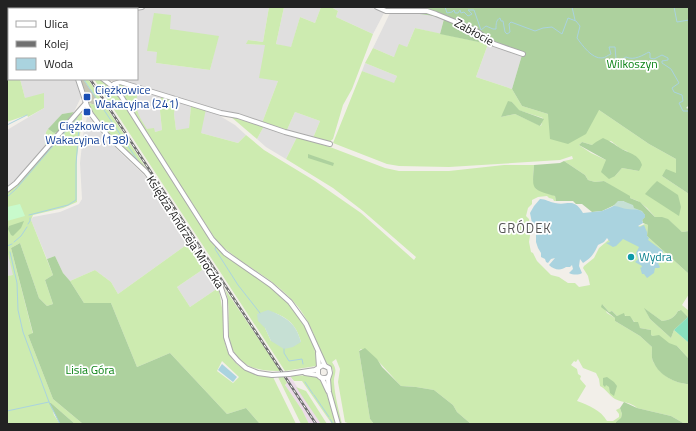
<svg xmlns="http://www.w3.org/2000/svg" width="696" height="431" font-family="'Titillium Web',sans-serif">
<rect width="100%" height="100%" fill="#f2efe9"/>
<g fill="#e0dfdf" fill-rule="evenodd">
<polygon points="7,7 20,7 19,9 9,9 9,46 7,49"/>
<polygon points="65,7 97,7 95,9 66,9"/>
<path d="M149,7h120l-6,35 -15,-2 -1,4 18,1 13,36 -16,42 -47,-10 20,12 11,10 -8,8 -37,-10 -10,-28 -2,24 -13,1 -2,-16 2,-14 -16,11 2,19 -7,2 -8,-2 -9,-15 -2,-13 2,-17 -19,-6h18v-69zM218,37l-8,33 -54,-7 2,-11 -11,-1z"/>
<polygon points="284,7 321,7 315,23 300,17 291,48 276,44"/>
<polygon points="331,7 374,7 384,13 373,34 336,17 338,11"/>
<polygon points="390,13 419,13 431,14 444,18 440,34 415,28 407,47 394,57 373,48"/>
<polygon points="488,44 522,55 512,89 476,77"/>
<polygon points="365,63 397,76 394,84 362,71"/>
<polygon points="20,79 76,79 81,97 74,112 62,114 46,132 45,146 14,181 7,186 7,130 44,108 25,98"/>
<polygon points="295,112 320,121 313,138 286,132"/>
<polygon points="87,117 92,119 106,139 145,176 189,243 118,294 111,282 95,270 70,281 63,273 55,256 47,259 31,220 33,217 60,212 79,204 82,199 80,163 83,135"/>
<polygon points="264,126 297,137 286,159 266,147 257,139"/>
<polygon points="7,250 14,275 7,276"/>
<polygon points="205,268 218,288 190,307 177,287"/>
</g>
<polygon fill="#ebdbe8" points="283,376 290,376 321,424 309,424 302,410 285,385 287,383"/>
<polygon fill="#c7c7b4" points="80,79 83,79 98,101 98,106 89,103 89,97 85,91"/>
<g fill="#cdebb0" fill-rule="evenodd">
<polygon points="269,7 284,7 276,44 291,47 300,17 315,23 321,7 331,7 338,11 336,17 373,34 352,89 343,105 333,139 328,143 313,138 320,121 295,112 286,132 262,123 278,81 259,78 265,45 246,44 248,40 263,42"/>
<polygon points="154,13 171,15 170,29 219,36 210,70 156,63 157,52 147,51"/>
<path d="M415,28l73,16 -12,33 36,12 10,17 26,8 51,-4 50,34 27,15v14l-14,3 27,18v37l-7,1c-12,-9 -10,-14 -27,-15l-8,-9 -9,-7 -8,-3 -26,-17 -9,1 -7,-2 -3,-5 -21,-14 9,-2 -1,-3 -12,4 -111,7 -50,-1 -12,-2 -54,-21 29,-72 32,12 3,-7 -32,-13 8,-15 21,9 5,-13 8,3zM512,102l6,8 25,8 -2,8 -26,-12 -14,3zM611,141l10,8 6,2 12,20 -17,-3 -7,8 -9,-16 -15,-7 -12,-8 3,-3 10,3z"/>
<polygon points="7,74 9,74 9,79 20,79 25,98 44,93 44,108 28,117 27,115 7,122"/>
<path d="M83,79h5l60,92c-17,-16 -54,-45 -59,-68l9,3v-5z"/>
<path d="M94,79h7l19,19 82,129 7,12 12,13 51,36 20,19 16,24 6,15 3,19 -1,1 -31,5zM268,311c18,5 28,12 33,31l-30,-1 -6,-13z"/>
<path d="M116,84l22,4c-3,21 -2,24 9,41l7,-1 1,4 7,-2 -2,-19 1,-16 15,5 -2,14 2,16 13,-2 2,-23 15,4 -5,24 37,10 8,-8 18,15 51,31 46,32 53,47 2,-3 -53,-46 -30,-23 -47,-29 11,-22 33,10 55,21 14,3h50l55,-6h30l-1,14 3,10 19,7 1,5h-2l-1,-2 -4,-1 -2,-2 -9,1 -6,3v4l-4,4 -2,8 3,3 1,9 1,1 -2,13 2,10 2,1 4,8 14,14 8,2 9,6h7l4,4 11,-2 -2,-9 -5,-8 1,-2 10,-8 5,-10 13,-11 33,-13 3,1 -1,11 42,38v20l-7,11 7,6v5l-1,1 -8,-7 -2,1c-4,7 -8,9 -16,10l-17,-12 5,10 21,19 3,-8 15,13v16l-12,-13h-3l-21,-10 -2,-1v-5l-11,-2c-7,-8 -12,-15 -23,-12l-5,-5 -3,1 -7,-8 5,9 8,5v3l25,15 12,11c0,5 -1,12 2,16 6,12 22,21 35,21v40h-4l-14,-8 -34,-8c-6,-6 -14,-5 -22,-9 -6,-4 -9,-10 -15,-13l-1,-7 -3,-6 -13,-5 -5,-9 -2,3 -2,-1 -3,4 6,4 1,5 3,2 -1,3 6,7 -9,15c11,4 24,9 30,20h6l6,-4v-3l-3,-4 4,-2 2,6 -1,5 -5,3v2h-145l-14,-12 -4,-7 -19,-15 -18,-3 -15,-1c-13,-13 -23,-29 -40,-37l-2,2 11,68 4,5h-24l-5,-2 -7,-40 2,-13 -4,-10 -4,3c7,10 1,12 2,21 1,14 5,28 8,41h-2c-2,-8 -11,-38 -10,-45 1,-3 3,-4 3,-8 -1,-6 -7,-7 -9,-12 -11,-25 -15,-43 -36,-63 -22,-22 -51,-34 -72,-56l-97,-150 -4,-3z"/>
<polygon points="78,113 82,114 82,123 77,122 76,126 81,127 77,156 77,202 63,208 33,215 31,220 53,275 45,280 53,304 47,306 39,298 20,243 11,248 33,334 28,335 53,399 83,424 75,424 51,403 54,415 60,424 7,424 7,276 13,275 7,250 7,192 18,184"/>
<polygon points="230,116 235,116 264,126 257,139"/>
<polygon points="48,129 54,133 58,132 45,146 46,132"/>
<path d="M189,243l16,25 -28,19 13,20 28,-19c3,7 3,21 6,25 0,8 -2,17 0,25 3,26 26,39 49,39l23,47h-36l-14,-16 -19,6 -57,-61 -33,14 -26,-64h-27l-14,-22 25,-11 16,12 7,12zM222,361l17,16 -6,6 -16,-12z"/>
<path d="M225,289l55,82c-25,1 -48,-7 -51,-35 -2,-16 2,-31 -4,-47z"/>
<polygon points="313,375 323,382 336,424 332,424 302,381 294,381 290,376"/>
<polygon points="283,376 287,383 285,385 302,410 309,424 301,424 278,377"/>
<polygon points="296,387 306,391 327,424 321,424"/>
</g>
<g fill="#add19e">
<path d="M391,7h298v98l-3,3 3,1v85l-27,-18 4,-7 10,4v-14l-27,-15 -50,-34 -13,24 -18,10 -18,-5 -2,-25 -26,-8 -10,-17 10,-34 -34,-11 -48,-10 4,-15c-18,-6 -35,-6 -54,-6z"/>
<polygon points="508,101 512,102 519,110 544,119 540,126 515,114 501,117"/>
<polygon points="74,112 58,132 54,133 48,129 62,114"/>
<path d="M603,138c7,3 11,6 17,10 8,5 19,6 22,17l-3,6 -17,-3 -7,8 -6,3 -8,-7 5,-12 -27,-15 3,-3 10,3 4,-3z"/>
<polygon points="308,154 334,163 333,166 308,158"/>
<path d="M564,161l21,14 3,5 7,2 9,-1 26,15v2l10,4 15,15h7l6,2 14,13 7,-1v43l-42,-38 1,-11 -5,-2c-2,-10 -11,-17 -20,-22l-21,10 -10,1 -10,-8h-6l-3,-3h-17l-1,-5c-24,-7 -23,-6 -21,-31l26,-2z"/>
<polygon points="657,181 678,195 681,207 679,216 645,194 652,186"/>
<polygon points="24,221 21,228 13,236 11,235 8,229 9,226"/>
<polygon points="20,243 39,298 47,306 53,304 45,280 53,275 47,259 55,256 63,273 70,281 84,303 111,303 137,367 170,353 227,414 246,408 260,424 83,424 53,399 28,335 33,333 11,248"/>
<path d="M602,304l7,8 3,-1 5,5 7,-3 1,3h5l4,6h4l2,6 11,2v5l2,1 6,-1 10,8 8,3 12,13v25c-13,0 -30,-9 -35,-21 -3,-4 -2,-11 -2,-16l-12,-11 -25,-15v-3l-14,-11z"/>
<path d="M644,308l18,13c8,-1 12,-3 16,-10l3,-1 7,7 -14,13 -3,8 -21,-19z"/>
<polygon points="365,348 377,359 382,367 401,386 416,387 434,390 453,405 457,412 471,424 374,424 370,419 359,351"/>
<polygon points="607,377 614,382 617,386 614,396 610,393 609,387 606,385 605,387 603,385 603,378"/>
<polygon points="624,402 637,408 671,416 685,424 616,424 616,422 621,418 622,414 620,408"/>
<polygon points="49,403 51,403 75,424 60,424"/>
</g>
<g fill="#c6e0d4">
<polygon points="618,201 623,201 633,205 634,208 642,211 645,215 645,217 642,220 643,223 612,207"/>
<path d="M268,310c18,7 28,13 33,32l-8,5 -9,2 -13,-8 -6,-13 -7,-7 -1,-7z"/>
</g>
<polygon fill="#c8facc" points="20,204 25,216 7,221 7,207"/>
<polygon fill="#88e0be" points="689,316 689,343 674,330"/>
<g fill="#aad3df">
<path d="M540,199c6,0 9,3 15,4 13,3 18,-6 28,10l19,-2 12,-5c5,0 9,3 13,3 8,1 13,-1 18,6v2l-3,3 1,3 -5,3 2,1 4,-2 3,7v4l2,2 -1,2 15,11 -2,11 -3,1 2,4 -1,1h-4l-1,5 -7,5 -3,-4h-2l-2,-7 1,1 1,-2 -7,-4 3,-3 -2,-6 3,-6 -16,-8 -7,7 -3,1 -7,-4 4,-1 -3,-4 -3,4 -6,3c-4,9 -7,13 -15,18l-3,-4 -1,7 3,7c-3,2 -9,2 -13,0l4,-4 -1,-4 -2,2h-4c-5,4 -12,3 -17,-2l6,-7 -4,1 -3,4 -2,-1 -1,-3 -4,-2v-4l-3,-5 -2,-6v-11l-4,-8 -2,-10 4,-7z"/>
<polygon points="222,364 237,377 233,382 218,370"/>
</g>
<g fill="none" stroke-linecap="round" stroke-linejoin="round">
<g stroke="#aad3df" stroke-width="1">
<polyline points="37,7 38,9"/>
<polyline points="51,7 52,9"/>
<polyline points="60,7 60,8"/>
<path d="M445,7l2,6 5,-1 2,-2 1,3h3l2,-3 1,3 3,-1 4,4 4,-2 -4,-4h6l7,20 5,-4 7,3h3c0,-5 0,-9 4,-11l1,3h2l2,11 2,2 3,-2 -1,-8 2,-2 24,9 8,-3 9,-1 10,7 6,-16 8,3 4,5 -3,12c5,7 15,21 25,20 3,0 6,-3 9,-4l-2,-7h6l1,12 3,2 7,-4c8,4 17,-2 23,-5l1,1v5l4,1 8,-4 6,3v2l-6,1v2l9,6 8,14 -7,5 2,4 8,3 1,6 -4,2 4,8h6"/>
<polyline points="572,7 575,20"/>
<polyline points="674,7 677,22 689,20"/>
<polyline points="84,80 138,161"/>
<polyline points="7,125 27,115"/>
<polyline points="7,197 16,189 77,118"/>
<polyline points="29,215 68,205 76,200 76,164 79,128"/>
<polyline points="28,224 30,221 30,218"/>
<polyline points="14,242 21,236 27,227"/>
<polyline points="7,246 12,244"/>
<polyline points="216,246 215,249 238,285 260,313"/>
<polyline points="10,252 17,283 18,310 23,332 49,402 60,424"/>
<polyline points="284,349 284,353 289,361 302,359 303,364"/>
<polyline points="305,382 313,394"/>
<polyline points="314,395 329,417"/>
<polyline points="7,411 49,402"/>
<polyline points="330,419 333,424"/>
</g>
<g stroke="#a9a9a9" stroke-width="6">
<g id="minor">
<polyline points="56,7 58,9"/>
<polyline points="377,7 386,11 427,11 436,14 475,30 494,44 523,54"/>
<polyline points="22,9 22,7"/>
<polyline points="129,9 142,7"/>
<polyline points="7,52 9,52"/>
<polyline points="78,79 87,106 91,114 107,135 146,172 152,180 172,214 220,285 225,300 226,337 231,353 238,361 246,368 258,373 272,375"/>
<polyline points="103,79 112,86 121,96 212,239 225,253 271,285 290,302 306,324 325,366"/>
<polyline points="112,86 114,84 120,82 221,113 238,116 285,132 330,144"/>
<polyline points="7,190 16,183 86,103"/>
<polyline points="318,353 319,367"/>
<path d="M318,369v6c3,4 6,4 10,2"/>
<polyline points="305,373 318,375"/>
<polyline points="289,374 315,370 323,365 329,368 330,373 328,379 329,392 338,424"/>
<polyline points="322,378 328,391"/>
</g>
</g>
<use href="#minor" stroke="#fff" stroke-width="4"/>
<g stroke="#707070" stroke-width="2.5">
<g id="rail">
<polyline points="43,7 44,9"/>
<polyline points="90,79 316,424"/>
</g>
</g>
<use href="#rail" stroke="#fff" stroke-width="1" stroke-dasharray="3" stroke-linecap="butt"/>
<g stroke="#a9a9a9" stroke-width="6" stroke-linecap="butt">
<polyline id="minor-bridge" points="272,375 289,374"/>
</g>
<use href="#minor-bridge" stroke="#fff" stroke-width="4"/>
</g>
<g fill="#1a4fb4" stroke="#fff" stroke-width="1.5">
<rect x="83" y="93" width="8" height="8" rx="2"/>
<rect x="83" y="108" width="8" height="8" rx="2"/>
</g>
<circle fill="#0f9aa8" stroke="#fff" stroke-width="1.5" cx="631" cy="257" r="4"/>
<g text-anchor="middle" stroke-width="3.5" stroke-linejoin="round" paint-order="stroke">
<g font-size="12" fill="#222" stroke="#fff">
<text transform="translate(474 32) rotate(29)" y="4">Zabłocie</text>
<text transform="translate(185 232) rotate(57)" y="4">Księdza Andrzeja Mroczka</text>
</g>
<g font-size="12" fill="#0c8416" stroke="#fff">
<text x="632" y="68">Wilkoszyn</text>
<text x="90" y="374">Lisia Góra</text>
</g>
<g font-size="12" fill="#164399" stroke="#fff" text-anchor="start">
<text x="95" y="94">Ciężkowice<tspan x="95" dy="14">Wakacyjna (241)</tspan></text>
<text x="87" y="130" text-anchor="middle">Ciężkowice<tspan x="87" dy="14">Wakacyjna (138)</tspan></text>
</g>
<g font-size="12" fill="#0d838f" stroke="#fff" text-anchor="start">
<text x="639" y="261">Wydra</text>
</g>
<g font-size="13" letter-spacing="1" fill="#555" stroke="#fff">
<text x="525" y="233">GRÓDEK</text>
</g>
</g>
<rect width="696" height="431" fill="none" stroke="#222222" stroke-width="16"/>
<rect x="8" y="8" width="130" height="72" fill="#ffffff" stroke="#a7a7a7"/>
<rect x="16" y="21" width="20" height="6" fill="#ffffff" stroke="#a7a7a7"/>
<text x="44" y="28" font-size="12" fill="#222222">Ulica</text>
<rect x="16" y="41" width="20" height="6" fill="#707070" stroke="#a7a7a7"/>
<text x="44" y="48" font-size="12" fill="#222222">Kolej</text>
<rect x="16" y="58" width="20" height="12" fill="#aad3df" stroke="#a7a7a7"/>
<text x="44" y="68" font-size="12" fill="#222222">Woda</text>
</svg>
